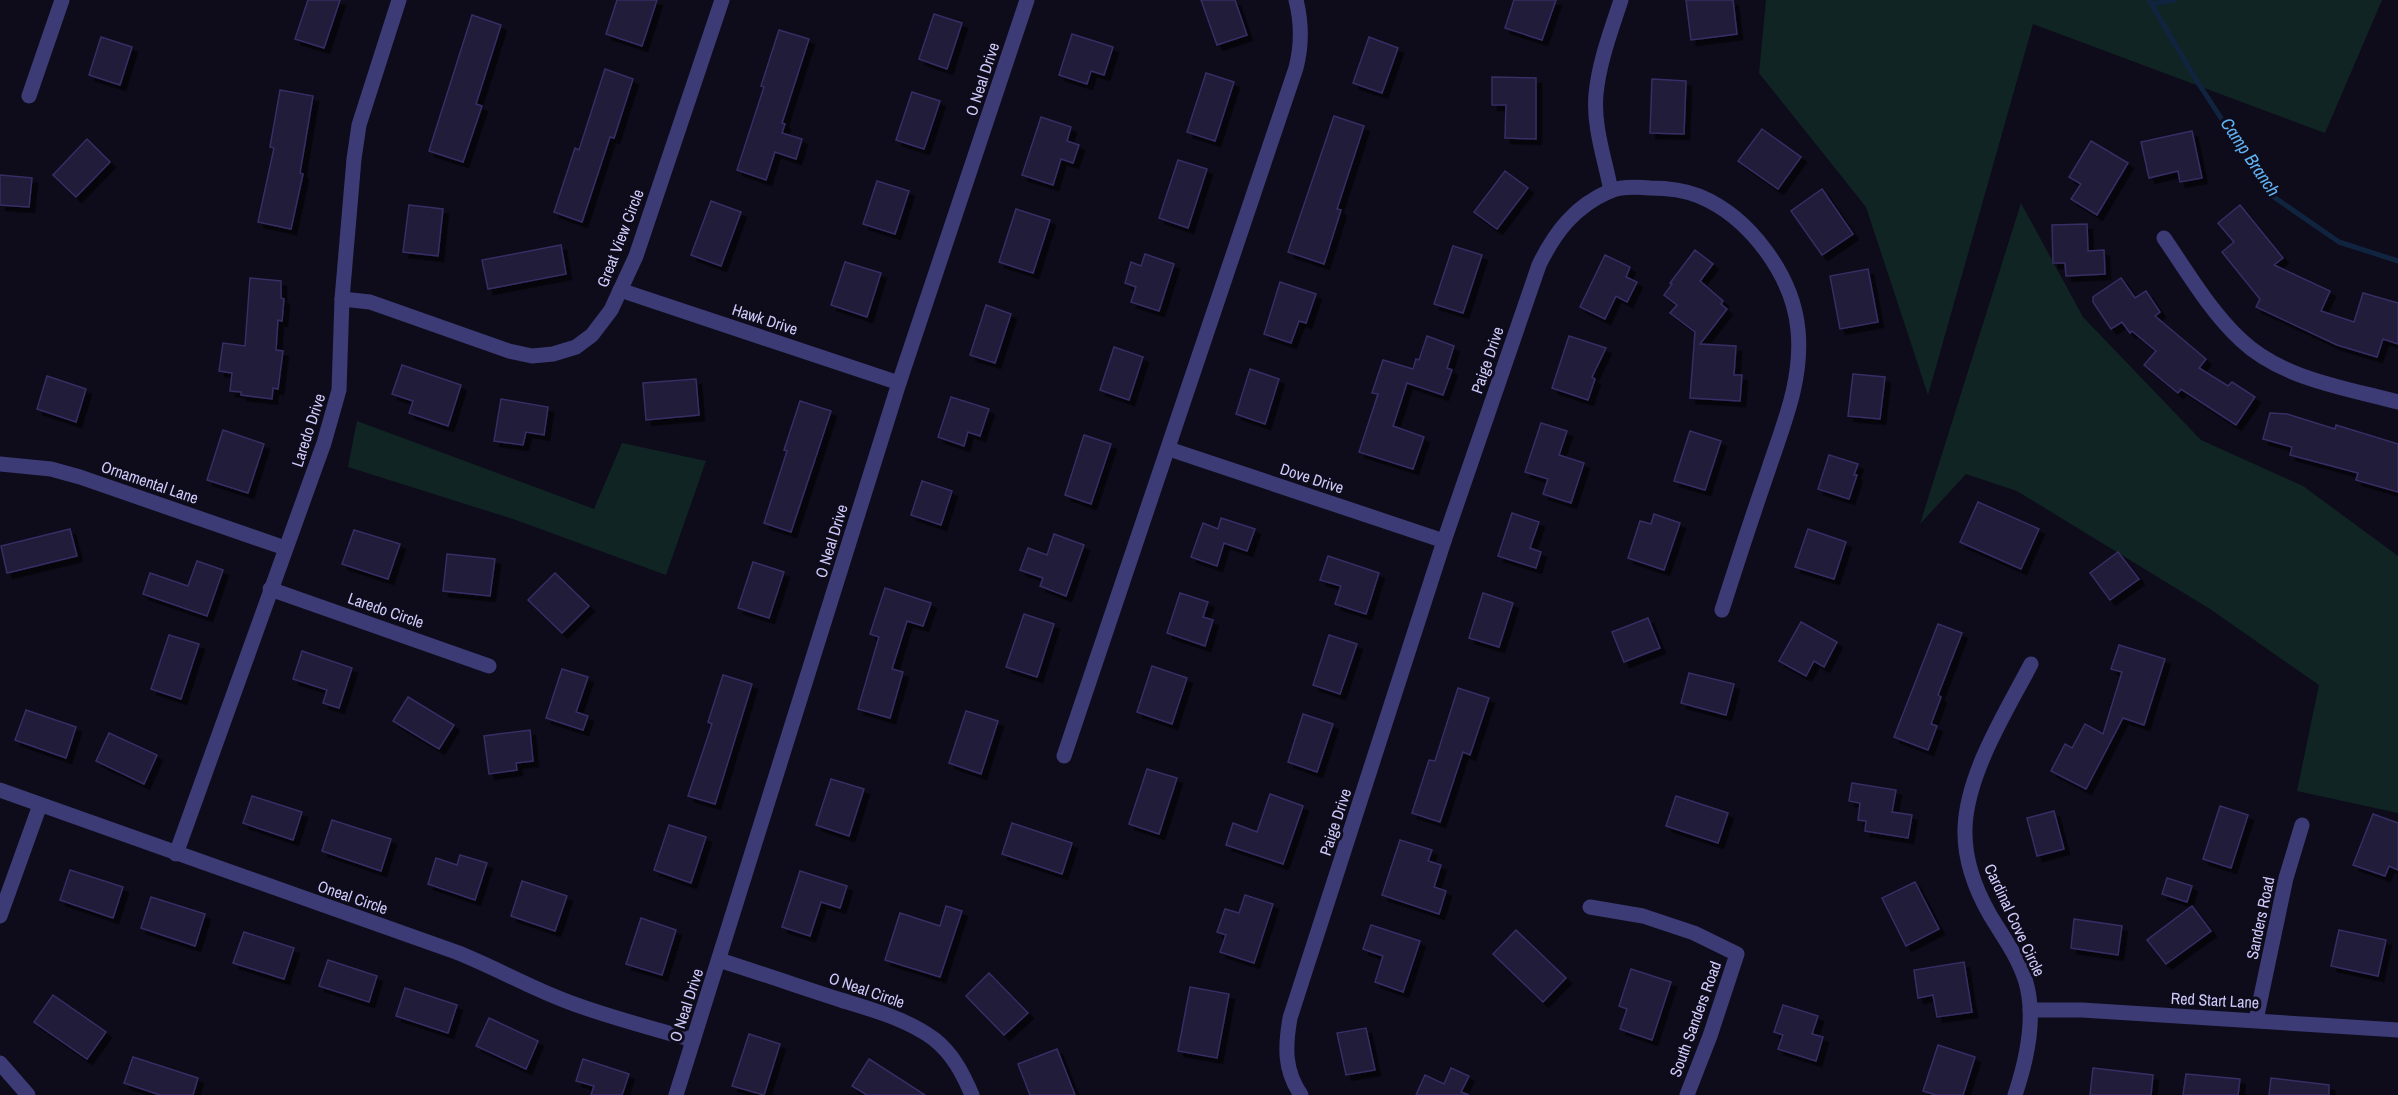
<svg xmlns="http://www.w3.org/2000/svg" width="2398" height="1095" font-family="'Archivo Narrow',sans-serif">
<defs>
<filter id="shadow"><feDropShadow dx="5.5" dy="5.5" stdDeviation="0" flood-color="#0009"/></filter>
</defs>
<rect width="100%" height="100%" fill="#0e0c1b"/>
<g fill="#102423">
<polygon points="1766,0 2382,0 2325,133 2033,24 1928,395 1866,207 1759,73"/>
<polygon points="2021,203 2083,317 2201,440 2303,486 2398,556 2398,813 2297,791 2319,685 2210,609 2017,491 1966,474 1920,524"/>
<polygon points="357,421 594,509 622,443 706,461 666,575 516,520 348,467"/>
</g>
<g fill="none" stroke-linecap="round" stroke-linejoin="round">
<g stroke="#11243f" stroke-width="5">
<polyline points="2149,0 2195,78 2271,195 2339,242 2398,261"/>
<polyline points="2152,4 2174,0"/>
</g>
</g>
<g fill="#201a3a" stroke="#372e64" stroke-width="1.5" filter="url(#shadow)">
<polygon points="308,0 340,0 324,48 295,39"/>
<polygon points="617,0 657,0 642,46 606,34"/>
<polygon points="1201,0 1235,0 1247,35 1217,45"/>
<polygon points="1514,0 1556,0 1542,40 1505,28"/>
<polygon points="1686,0 1733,0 1737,34 1691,40"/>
<polygon points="934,14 962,23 947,69 919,59"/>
<polygon points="472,15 501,25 476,104 482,106 463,162 429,151"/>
<polygon points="779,30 809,39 782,123 785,124 782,133 802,139 796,159 775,152 766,180 737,170 764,87 761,86"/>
<polygon points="1072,34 1113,47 1104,75 1091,71 1087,84 1059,75"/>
<polygon points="101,37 132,47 120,85 89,75"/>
<polygon points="1369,37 1398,48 1382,93 1353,83"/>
<polygon points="605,69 633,79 614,138 610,137 582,222 554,212 575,148 579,150"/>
<polygon points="1206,73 1234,82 1215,141 1187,132"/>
<polygon points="1492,77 1536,78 1536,139 1505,138 1506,105 1492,105"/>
<polygon points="1652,79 1686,81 1684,134 1650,133"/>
<polygon points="280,90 313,96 300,173 303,174 291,229 258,222 274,148 270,147"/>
<polygon points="912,92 940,101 924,149 896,140"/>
<polygon points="1334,116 1364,126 1337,209 1341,210 1324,264 1288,252"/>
<polygon points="1041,117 1071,127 1067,141 1079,145 1073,163 1061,159 1053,185 1022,175"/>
<polygon points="1762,129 1801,157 1778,189 1738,161"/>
<polygon points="2192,131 2202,178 2180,182 2178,171 2149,178 2141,142"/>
<polygon points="87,139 110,162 76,197 53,175"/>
<polygon points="2091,141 2128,163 2097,215 2071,199 2081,184 2069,177"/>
<polygon points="1178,160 1207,169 1188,228 1159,218"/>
<polygon points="1505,171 1528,188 1497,229 1474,212"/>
<polygon points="0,175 32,178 29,207 0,205"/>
<polygon points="877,181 909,191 895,234 863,224"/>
<polygon points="1822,189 1853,234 1822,255 1791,211"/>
<polygon points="711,201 741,212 721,266 691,255"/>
<polygon points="409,205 443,209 438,256 403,252"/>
<polygon points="2240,205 2283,258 2274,265 2330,291 2321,311 2354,322 2363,293 2398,303 2398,344 2383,339 2377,357 2337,345 2256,307 2260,299 2222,252 2234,242 2218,223"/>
<polygon points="1016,209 1050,220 1033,273 999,262"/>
<polygon points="2087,224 2088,251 2104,250 2105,274 2066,276 2065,263 2053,263 2052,225"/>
<polygon points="561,245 566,274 488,289 482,260"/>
<polygon points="1453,246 1482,255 1463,313 1434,304"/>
<polygon points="1695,250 1713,264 1700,281 1723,301 1721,304 1727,309 1700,344 1736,346 1734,375 1742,375 1740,401 1690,398 1695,332 1670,313 1677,305 1664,295 1672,284 1670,283"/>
<polygon points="1145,254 1174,264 1159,311 1131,302 1136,287 1125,283 1131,262 1141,266"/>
<polygon points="1605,255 1630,267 1626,277 1637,282 1627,302 1616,296 1605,319 1580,307"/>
<polygon points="845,262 881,273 867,317 831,305"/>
<polygon points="1868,269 1878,322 1840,329 1830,276"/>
<polygon points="250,278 281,281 281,298 284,299 282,321 278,320 276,350 283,351 278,389 273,388 272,399 241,395 241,392 230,391 232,373 219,371 223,343 245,346"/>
<polygon points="2121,278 2135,298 2146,291 2160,312 2155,316 2206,359 2199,368 2228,386 2232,382 2255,397 2236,425 2181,389 2178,393 2144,365 2156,351 2132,331 2130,333 2122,322 2111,329 2093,302 2093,297"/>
<polygon points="1280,282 1316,294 1306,323 1299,321 1291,343 1264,334"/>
<polygon points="986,305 1011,314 995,363 970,355"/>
<polygon points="1427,336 1454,346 1447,368 1452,370 1443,395 1407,383 1393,426 1424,437 1413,469 1359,452 1378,394 1372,393 1383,360 1413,369 1416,359 1419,360"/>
<polygon points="1569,336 1606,348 1592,377 1595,379 1588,400 1552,388"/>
<polygon points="1114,347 1143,357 1129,400 1100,390"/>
<polygon points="402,365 461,385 448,426 409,413 413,401 392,394"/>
<polygon points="1250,369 1279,379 1265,424 1236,414"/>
<polygon points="1853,374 1885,377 1880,419 1848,416"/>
<polygon points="47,376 86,389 76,422 37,409"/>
<polygon points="696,379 699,415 646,420 643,383"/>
<polygon points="951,397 989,409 980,436 968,432 964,446 938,437"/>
<polygon points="501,399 548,407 544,435 526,432 523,445 494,441"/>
<polygon points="800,401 831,411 791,532 764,523 787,451 784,450"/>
<polygon points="2270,413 2287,414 2335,429 2336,425 2398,444 2398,492 2356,480 2358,473 2290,455 2292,447 2263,439"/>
<polygon points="1541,423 1567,431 1559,455 1584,463 1571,503 1543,494 1548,479 1525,472"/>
<polygon points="223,430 264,444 248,493 207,480"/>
<polygon points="1690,431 1721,441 1705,490 1674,481"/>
<polygon points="1084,435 1111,444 1091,504 1065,495"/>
<polygon points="1829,455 1858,464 1854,475 1857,475 1849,499 1818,489"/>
<polygon points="922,481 952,491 941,525 911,515"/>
<polygon points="1978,502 2039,529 2021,569 1960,542"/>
<polygon points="1512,513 1539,522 1530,548 1541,552 1536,568 1498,556"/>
<polygon points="1654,514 1680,523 1664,570 1628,558 1640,521 1651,524"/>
<polygon points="1221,518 1255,529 1247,551 1224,543 1217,566 1191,557 1203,523 1218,529"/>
<polygon points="70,529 77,556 7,573 1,546"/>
<polygon points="1808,529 1846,542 1834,579 1795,567"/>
<polygon points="354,530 400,544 388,579 342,564"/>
<polygon points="1054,534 1084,545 1066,596 1040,586 1043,578 1020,570 1028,548 1047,555"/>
<polygon points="2118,552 2139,579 2110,600 2090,573"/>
<polygon points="447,554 495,559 490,596 443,591"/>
<polygon points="1328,556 1379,573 1366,614 1335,604 1341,586 1320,580"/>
<polygon points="197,561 223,570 207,616 143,594 150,573 188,586"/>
<polygon points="753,562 784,572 769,618 738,608"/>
<polygon points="555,573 589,606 562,633 528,600"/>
<polygon points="885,588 931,603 923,626 907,621 892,669 903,672 890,718 858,709 879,637 870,634"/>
<polygon points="1180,593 1208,602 1203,617 1213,620 1205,646 1167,633"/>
<polygon points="1483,593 1513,603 1499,647 1469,638"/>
<polygon points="1024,614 1054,624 1037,677 1006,667"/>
<polygon points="1648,618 1660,648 1624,662 1612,632"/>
<polygon points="1801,622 1837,642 1824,667 1814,661 1806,676 1779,661"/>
<polygon points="1938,624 1962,633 1938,695 1941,697 1931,724 1937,726 1928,750 1894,737"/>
<polygon points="169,635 199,644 181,699 151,689"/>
<polygon points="1329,635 1357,644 1340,694 1313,685"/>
<polygon points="2119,645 2165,659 2144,725 2123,718 2086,789 2051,771 2065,744 2072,748 2085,724 2103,734 2122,672 2111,669"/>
<polygon points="302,651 352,668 339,708 323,703 327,690 293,679"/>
<polygon points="1152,666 1187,678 1172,724 1137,712"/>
<polygon points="562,669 588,677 576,712 588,716 583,730 546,718"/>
<polygon points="1689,673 1734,684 1726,715 1681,703"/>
<polygon points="723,675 752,684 715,804 688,796 712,724 708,722"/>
<polygon points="1458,688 1489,698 1470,755 1463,752 1440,822 1412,813 1429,760 1435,761"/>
<polygon points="408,697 454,725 439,749 393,721"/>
<polygon points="26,710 76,727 66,758 15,740"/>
<polygon points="966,711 998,721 981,774 949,763"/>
<polygon points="1303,714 1333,724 1317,772 1288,762"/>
<polygon points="530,730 533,761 516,763 517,770 489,774 484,736"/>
<polygon points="109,733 157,755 144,784 96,761"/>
<polygon points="1147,769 1177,778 1159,834 1129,824"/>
<polygon points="831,779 864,789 849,836 816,825"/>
<polygon points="1852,783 1896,790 1892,812 1912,815 1908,838 1865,831 1866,821 1858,820 1860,803 1849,801"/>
<polygon points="1270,794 1303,806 1283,864 1226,845 1233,823 1257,832"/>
<polygon points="252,796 302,812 293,840 243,823"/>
<polygon points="1676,796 1728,813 1718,843 1666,826"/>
<polygon points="2220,806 2248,815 2231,868 2203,859"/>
<polygon points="2054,811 2064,849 2037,856 2027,818"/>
<polygon points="2373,814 2398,823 2398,870 2389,866 2385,876 2353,865"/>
<polygon points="332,820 391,839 381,871 322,851"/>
<polygon points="1012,823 1072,843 1062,874 1002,854"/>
<polygon points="669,825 706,837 691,883 654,870"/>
<polygon points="1400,840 1432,850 1428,861 1441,865 1434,887 1446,891 1439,914 1382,895"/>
<polygon points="460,855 487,863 475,900 428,884 436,858 457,865"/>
<polygon points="70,870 123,887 113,918 60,900"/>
<polygon points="800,871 847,886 840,908 821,902 810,936 782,927"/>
<polygon points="2167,878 2192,886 2187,902 2162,894"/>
<polygon points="522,881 567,896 555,931 511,916"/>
<polygon points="1915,882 1939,929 1906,946 1882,898"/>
<polygon points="1245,895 1273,904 1254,963 1220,952 1226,935 1217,932 1225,909 1239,913"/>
<polygon points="151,897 205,914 195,946 141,928"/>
<polygon points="946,906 962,911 940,977 885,960 900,913 940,926"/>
<polygon points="2192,906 2211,931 2166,964 2147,940"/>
<polygon points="641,918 676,930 662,975 626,964"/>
<polygon points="2074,919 2122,926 2118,955 2071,948"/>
<polygon points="1371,925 1420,941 1403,992 1375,982 1383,956 1363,949"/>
<polygon points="1516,930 1566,978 1543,1002 1493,954"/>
<polygon points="2339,930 2386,940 2378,976 2331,966"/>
<polygon points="244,932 294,948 284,979 233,963"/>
<polygon points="328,960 377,976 369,1002 319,986"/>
<polygon points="1964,962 1972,1012 1937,1017 1933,995 1918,998 1914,970"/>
<polygon points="1631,969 1671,982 1652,1040 1620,1029 1627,1009 1619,1006"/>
<polygon points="989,973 1028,1013 1004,1035 966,996"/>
<polygon points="1190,987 1229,994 1217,1058 1178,1051"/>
<polygon points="405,988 457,1005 448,1033 396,1016"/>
<polygon points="53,995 106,1032 87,1059 34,1022"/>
<polygon points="1783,1005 1818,1016 1812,1034 1823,1037 1816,1061 1778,1049 1783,1035 1774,1032"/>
<polygon points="489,1018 538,1041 526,1069 476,1046"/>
<polygon points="1366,1028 1375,1070 1346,1075 1337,1033"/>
<polygon points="749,1034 780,1044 764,1095 732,1086"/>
<polygon points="1938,1045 1975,1057 1963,1095 1936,1095 1923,1091"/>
<polygon points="1057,1049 1075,1095 1030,1095 1018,1064"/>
<polygon points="133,1057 198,1078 193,1095 160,1095 124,1083"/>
<polygon points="583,1059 629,1074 622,1095 591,1095 594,1086 576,1081"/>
<polygon points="869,1059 925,1095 867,1095 852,1086"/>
<polygon points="1451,1068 1469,1076 1461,1092 1469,1095 1416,1095 1425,1075 1444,1084"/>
<polygon points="2093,1068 2153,1075 2151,1095 2090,1095"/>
<polygon points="2186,1074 2240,1079 2238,1095 2183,1095"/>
<polygon points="2271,1078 2329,1085 2329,1095 2269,1095"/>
</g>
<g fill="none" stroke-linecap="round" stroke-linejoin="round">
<g stroke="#3c3b76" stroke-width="15">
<polyline points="29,96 62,0"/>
<path d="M1611,191c-6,-32 -18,-64 -15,-97 3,-32 15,-63 25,-94"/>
<path d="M2164,238c24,35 46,73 77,102 41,39 105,48 157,62"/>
<polyline points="620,290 899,383"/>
<polyline points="342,299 370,302 509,351 532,356 553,354 576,347 592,335 611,310 636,256 722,0"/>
<polyline points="1169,449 1444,541"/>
<polyline points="0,464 51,469 80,477 285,548"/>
<polyline points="270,589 489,666"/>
<path d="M1064,756l232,-688c6,-23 6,-44 0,-68"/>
<path d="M0,790l456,162c36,14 69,33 105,47 42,17 88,28 132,41"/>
<polyline points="176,854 324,443 339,390 342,299 354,159 359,125 399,0"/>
<polyline points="1590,907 1643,916 1694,933 1737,954 1710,1036 1687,1095"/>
<polyline points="0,916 40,805"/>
<path d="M719,960c41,13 82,27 122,40 32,10 66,19 93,39 19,15 29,35 38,56"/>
<polyline points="2030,1010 2082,1010 2398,1030"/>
<polyline points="2256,1020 2286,878 2302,825"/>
<polyline points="0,1063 28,1095"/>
<polyline points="676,1095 899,383 1027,0"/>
<path d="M1301,1095c-17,-25 -16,-48 -11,-77l154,-477 95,-276c16,-33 36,-59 71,-74 12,-5 28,-4 40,-3 16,0 34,2 49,8 51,21 94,80 99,134 5,50 -15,95 -30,141 -16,46 -31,92 -46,139"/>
<path d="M2015,1095c12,-36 22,-79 10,-116 -8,-24 -23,-44 -35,-64 -15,-26 -26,-57 -25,-87 2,-55 41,-116 66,-164"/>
</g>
</g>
<g text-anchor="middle" stroke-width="6" stroke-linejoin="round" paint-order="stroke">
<g font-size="16" fill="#cfcafb" stroke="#0e0c1b">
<text transform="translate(982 79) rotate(-72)" y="6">O Neal Drive</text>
<text transform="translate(620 238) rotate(-69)" y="6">Great View Circle</text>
<text transform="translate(765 319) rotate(18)" y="6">Hawk Drive</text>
<text transform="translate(1487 360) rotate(-71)" y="6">Paige Drive</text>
<text transform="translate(308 430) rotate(-72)" y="6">Laredo Drive</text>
<text transform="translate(1312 478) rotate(18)" y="6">Dove Drive</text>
<text transform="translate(150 482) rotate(19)" y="6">Ornamental Lane</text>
<text transform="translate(831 541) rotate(-73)" y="6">O Neal Drive</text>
<text transform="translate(386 610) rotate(19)" y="6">Laredo Circle</text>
<text transform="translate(1335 822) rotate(-72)" y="6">Paige Drive</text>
<text transform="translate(353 897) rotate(19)" y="6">Oneal Circle</text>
<text transform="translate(2260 918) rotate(-78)" y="6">Sanders Road</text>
<text transform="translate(2015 920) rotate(65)" y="6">Cardinal Cove Circle</text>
<text transform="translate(867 990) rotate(19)" y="6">O Neal Circle</text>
<text transform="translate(2215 1000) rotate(3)" y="6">Red Start Lane</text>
<text transform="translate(686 1005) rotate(-72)" y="6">O Neal Drive</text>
<text transform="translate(1695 1019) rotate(-70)" y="6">South Sanders Road</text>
</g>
<g font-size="18" font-style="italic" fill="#60b2f3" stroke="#0e0c1b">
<text transform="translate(2250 157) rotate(56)" y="6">Camp Branch</text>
</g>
</g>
</svg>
